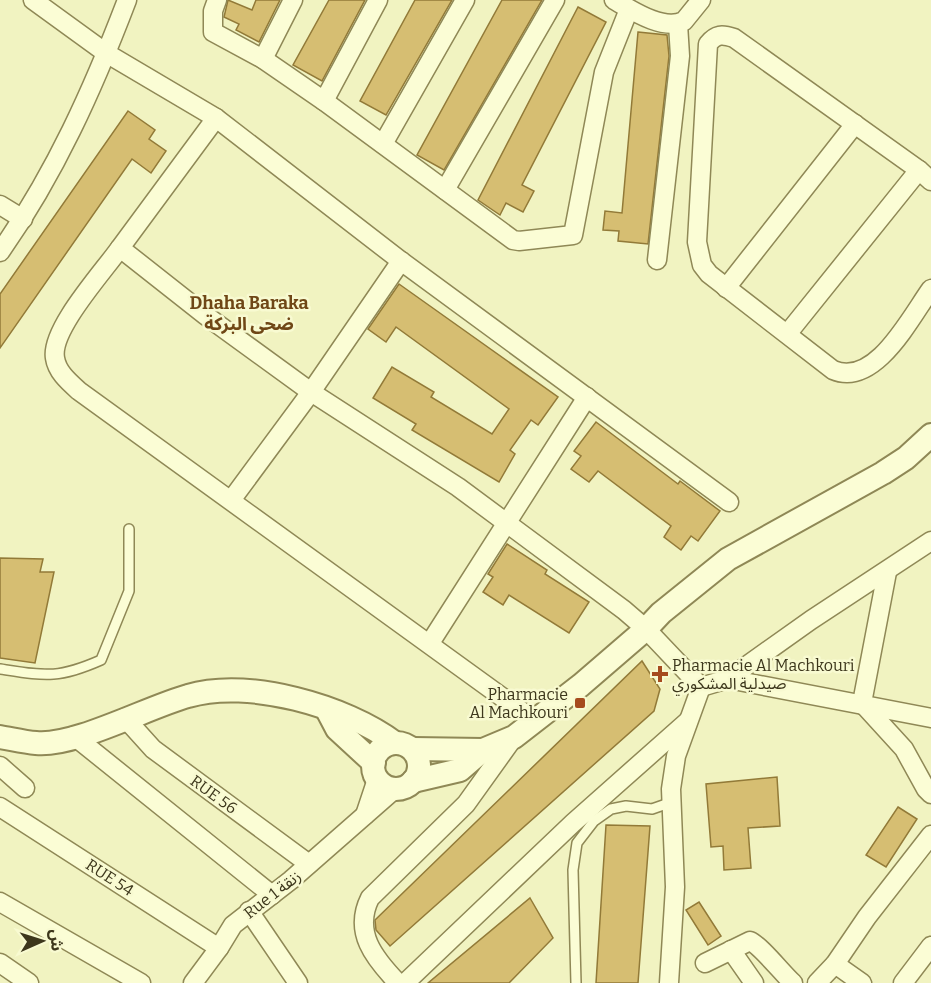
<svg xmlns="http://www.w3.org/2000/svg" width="931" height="983" font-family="Bitter,'Noto Sans Arabic',serif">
<rect width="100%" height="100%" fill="#f1f3c1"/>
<g fill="#d6be72" stroke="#927a38" stroke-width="1.5">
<polygon points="228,0 252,10 256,0 280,0 259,42 236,30 239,24 224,17"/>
<polygon points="329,0 365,0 322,81 293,65"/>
<polygon points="415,0 452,0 386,115 360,101"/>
<polygon points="502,0 542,0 444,170 417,155"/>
<polygon points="578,7 606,22 522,185 534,191 523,212 506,203 500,215 478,200"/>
<polygon points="638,32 667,35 669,56 648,244 618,241 619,231 603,230 605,211 622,213"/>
<polygon points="128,111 155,130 149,139 166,151 151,173 132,159 0,348 0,294"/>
<polygon points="399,284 558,397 538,425 531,420 510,450 515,454 499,482 412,430 416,424 373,398 392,367 434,392 431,397 492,434 509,409 396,327 386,342 368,329"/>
<polygon points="596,422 678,484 680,481 720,511 698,541 691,536 681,550 664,537 671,526 598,471 589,482 571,469 581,456 574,451"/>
<polygon points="507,544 547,570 545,574 589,602 569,633 509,595 503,605 483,592 493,577 488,574"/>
<polygon points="0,558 43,559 40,572 54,572 35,663 0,658"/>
<polygon points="642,661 660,689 654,711 390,946 376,930 375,920"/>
<polygon points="777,777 780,826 748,828 751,868 724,870 723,846 711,847 706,784"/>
<polygon points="898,807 917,819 886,867 866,855"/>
<polygon points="606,825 650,826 638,983 596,983"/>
<polygon points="530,898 553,938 509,983 428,983"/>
<polygon points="699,902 721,936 708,945 686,910"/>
</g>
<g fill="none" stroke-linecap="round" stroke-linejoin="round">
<g stroke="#8f8856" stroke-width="12">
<g id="service">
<path d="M0,669c46,7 58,10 101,-9l28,-69v-62"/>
<polyline points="576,983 573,870 577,843 594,821 611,809 626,806 652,809 672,802"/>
</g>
</g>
<g stroke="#8f8856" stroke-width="21">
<g id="minor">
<polyline points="33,0 106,53 216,118 401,261 729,502"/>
<polyline points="217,0 213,11 213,32 263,59 324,101 513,240 519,241 573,235 604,72 629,9"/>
<path d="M614,0c19,11 49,31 70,21l17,-21"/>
<polyline points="263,59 293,0"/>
<polyline points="324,101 378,0"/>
<polyline points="216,118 120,248 205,315 311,392 458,487 624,610 646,629 701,687 676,756 671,789 675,887 669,983"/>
<polyline points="383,144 465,0"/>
<path d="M931,181l-12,-11 -185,-132c-12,-4 -18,-4 -26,6l-11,198 5,23 7,9 124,96c42,18 77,-52 98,-81"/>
<polyline points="445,190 555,0"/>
<polyline points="0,205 23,219"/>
<path d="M120,248c-17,24 -70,82 -65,110 2,14 14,24 24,33l456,330"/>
<path d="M0,252c55,-78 93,-163 127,-252"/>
<polyline points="657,260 680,56 678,24"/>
<polyline points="726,288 855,124"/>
<polyline points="788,333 919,170"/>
<polyline points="232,499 311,392 401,261"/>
<polyline points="887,572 862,703 904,749 926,789 931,794"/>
<polyline points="430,643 587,397"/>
<polyline points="728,679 931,718"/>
<polyline points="701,687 728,679 811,620 931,541"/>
<polyline points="125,718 153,749 309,864"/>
<polyline points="74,736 272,895"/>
<polyline points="0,766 25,788"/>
<polyline points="0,807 219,948"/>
<polyline points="365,815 377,779"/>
<polyline points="0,902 141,983"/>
<polyline points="249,911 298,983"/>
<polyline points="731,950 754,983"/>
<polyline points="0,963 29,983"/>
<path d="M705,963l45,-22c10,4 33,33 43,42"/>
<polyline points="835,964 862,983"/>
<polyline points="193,983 219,948 233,925 291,880 396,788"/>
<path d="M398,983c-24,-25 -45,-51 -28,-85l96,-94 48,-67"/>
<polyline points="405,983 573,823 688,721"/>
<polyline points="817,983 835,964 867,917 931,835"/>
<polyline points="903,983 931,946"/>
</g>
</g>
<g stroke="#8f8856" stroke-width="26">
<g id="tertiary">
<polyline points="327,710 337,729 374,763"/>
<path d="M0,737c12,2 24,5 36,6 38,4 112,-36 152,-47 60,-18 158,10 207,47"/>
<circle cx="396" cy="766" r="23"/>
<polyline points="413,749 483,750"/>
<polyline points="413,781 460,770 483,750 514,737 581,685 646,629 661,613 728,559 883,473 906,458 931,435"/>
</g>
</g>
<use href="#service" stroke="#fbfdd5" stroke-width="9"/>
<use href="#minor" stroke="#fbfdd5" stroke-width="18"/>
<use href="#tertiary" stroke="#fbfdd5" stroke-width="22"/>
</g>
<g fill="#a64b1e" stroke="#f8fad1" stroke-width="2">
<path d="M657 665h6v6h6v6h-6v6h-6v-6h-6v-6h6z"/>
<rect x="574" y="697" width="12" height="12" rx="3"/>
</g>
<g text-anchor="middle" stroke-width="5" stroke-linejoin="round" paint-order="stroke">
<g font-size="16" fill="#3d371c" stroke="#f8fad1" text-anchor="start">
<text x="672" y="671">Pharmacie Al Machkouri<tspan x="672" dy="18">صيدلية المشكوري</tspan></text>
<text x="568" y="700" text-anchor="end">Pharmacie<tspan x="568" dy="18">Al Machkouri</tspan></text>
</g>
<g font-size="16" fill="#3d371c" stroke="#f8fad1">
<text transform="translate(214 794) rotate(36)" y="6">RUE 56</text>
<text transform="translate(110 877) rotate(33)" y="6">RUE 54</text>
<text transform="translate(272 894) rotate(-38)" y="6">Rue 1 زنقة</text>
</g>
<g font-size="18" font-weight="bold" fill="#6f4716" stroke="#f8fad1">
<text x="249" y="309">Dhaha Baraka<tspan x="249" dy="21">ضحى البركة</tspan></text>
</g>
</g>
<g transform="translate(42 941) rotate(87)" stroke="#f8fad1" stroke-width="4.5" paint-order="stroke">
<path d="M0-4.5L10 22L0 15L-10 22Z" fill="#3d371c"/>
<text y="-9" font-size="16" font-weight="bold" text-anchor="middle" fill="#3d371c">ش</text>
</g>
</svg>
